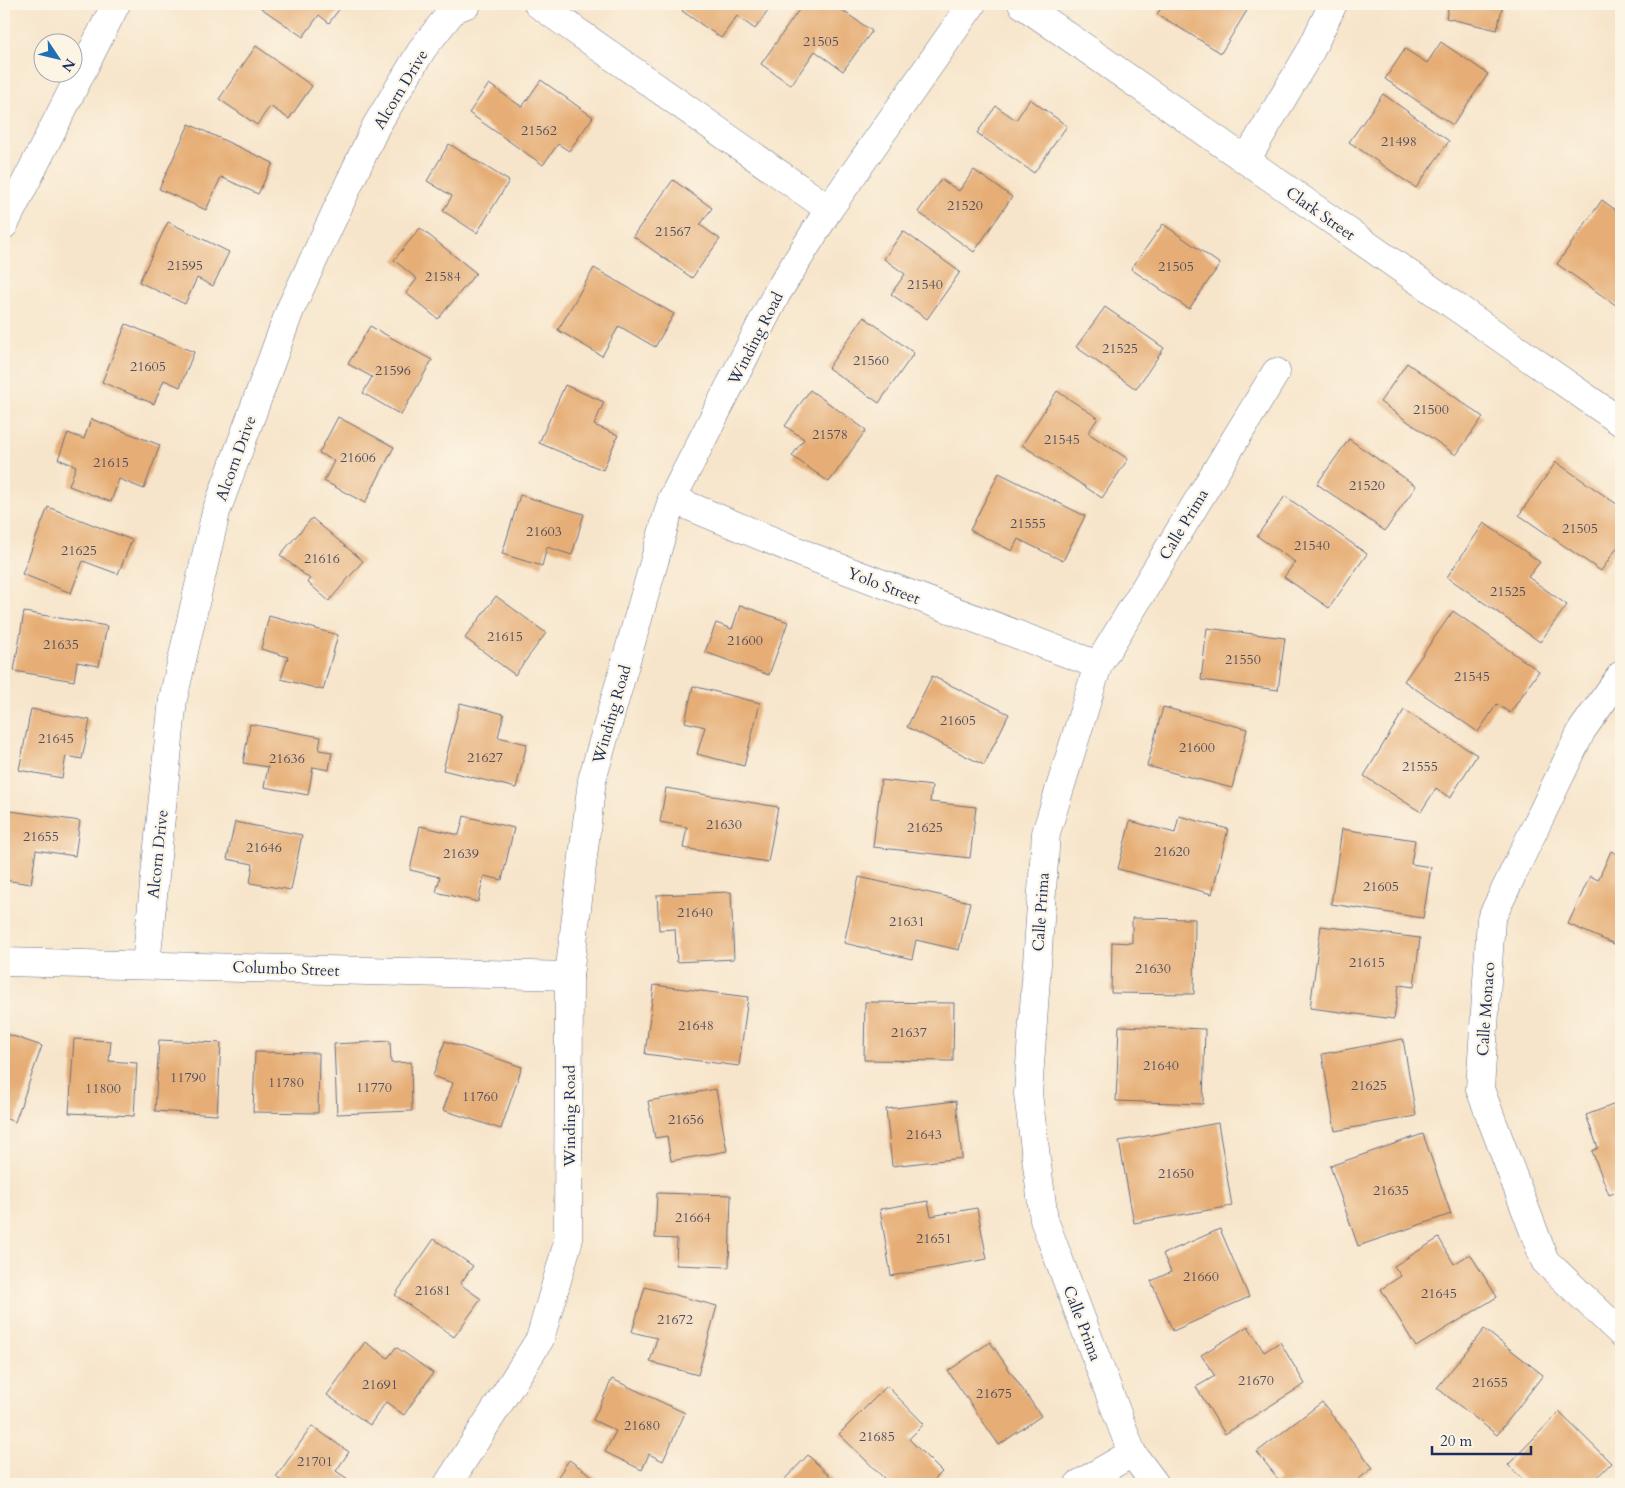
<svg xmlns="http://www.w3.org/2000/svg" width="1625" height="1488" font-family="Cardo,serif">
<rect width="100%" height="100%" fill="#fcf5e5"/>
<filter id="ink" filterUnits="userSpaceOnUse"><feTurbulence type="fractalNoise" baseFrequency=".02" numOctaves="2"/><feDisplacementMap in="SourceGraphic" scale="10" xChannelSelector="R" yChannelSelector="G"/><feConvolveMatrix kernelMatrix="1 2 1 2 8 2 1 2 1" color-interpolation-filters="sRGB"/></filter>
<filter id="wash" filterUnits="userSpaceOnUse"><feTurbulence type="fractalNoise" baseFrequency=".0096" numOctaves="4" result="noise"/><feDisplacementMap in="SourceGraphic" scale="20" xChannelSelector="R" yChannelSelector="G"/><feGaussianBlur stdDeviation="1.12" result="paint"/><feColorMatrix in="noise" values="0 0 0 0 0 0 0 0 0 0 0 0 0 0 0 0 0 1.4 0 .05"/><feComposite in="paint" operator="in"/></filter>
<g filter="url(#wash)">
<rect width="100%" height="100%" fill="#f7e5cb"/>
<g id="blocks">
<g fill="#e6ae76">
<polygon points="263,4 343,4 329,23 319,15 303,37 261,8"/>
<polygon points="687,4 773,4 755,29 737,16 721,38 682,11"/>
<polygon points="803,4 833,4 872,31 843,71 815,51 791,85 761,64"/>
<polygon points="1164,4 1251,4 1221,53 1157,14"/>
<polygon points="1449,4 1503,4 1497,30 1446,18"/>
<polygon points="1441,42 1488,74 1453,125 1385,79 1405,49 1427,63"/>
<polygon points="256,46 312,86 289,119 270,106 257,125 219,99"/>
<polygon points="541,80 593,117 569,151 558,144 543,165 469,113 489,84 522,107"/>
<polygon points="1383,94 1449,141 1416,188 1349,142"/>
<polygon points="1030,99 1067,126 1034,173 977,133 996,106 1016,120"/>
<polygon points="189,124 273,163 258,194 221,177 206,210 159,189"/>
<polygon points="449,144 509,181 477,233 443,211 452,196 427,181"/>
<polygon points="974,170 1012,197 974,252 918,212 941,179 959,191"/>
<polygon points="673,180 712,208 700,225 720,239 692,278 633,236"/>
<polygon points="1602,200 1621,214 1621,300 1617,306 1557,264"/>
<polygon points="168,222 229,252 213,286 197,278 185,304 139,282"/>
<polygon points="1163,224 1220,264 1189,309 1131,269"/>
<polygon points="420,228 476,273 438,319 406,293 417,279 394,260"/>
<polygon points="903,231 960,272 927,319 891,294 905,274 884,259"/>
<polygon points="594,268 674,314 655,347 619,326 602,356 558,330"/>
<polygon points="1105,307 1164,348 1136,389 1076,347"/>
<polygon points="864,317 914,353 879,403 828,368"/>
<polygon points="126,324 194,352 180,387 164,380 154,404 102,382"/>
<polygon points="370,326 432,360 401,415 363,393 372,377 348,364"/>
<polygon points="1407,363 1483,417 1456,455 1380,402"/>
<polygon points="565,385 604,402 594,425 618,435 603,470 539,443"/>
<polygon points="810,390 866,430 829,482 792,456 804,439 785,426"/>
<polygon points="1057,391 1098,418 1088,433 1128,459 1102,498 1022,445"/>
<polygon points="338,417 394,447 365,503 324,481 334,461 319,453"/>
<polygon points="91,419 160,445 144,489 119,479 111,502 69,486 76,466 58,459 68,433 84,439"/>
<polygon points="1349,439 1416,486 1385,531 1317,484"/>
<polygon points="1556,462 1621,507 1621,542 1601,571 1519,515"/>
<polygon points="999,473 1085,516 1063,561 1018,539 1012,551 970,530"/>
<polygon points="520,495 584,514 572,555 547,547 542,566 502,554"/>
<polygon points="1285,496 1367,554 1329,608 1284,577 1295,562 1257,536"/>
<polygon points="48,507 132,540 118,574 83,561 71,593 22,574"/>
<polygon points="312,518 363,561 329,601 307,582 310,579 280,555"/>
<polygon points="1484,523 1540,562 1528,577 1567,605 1540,642 1447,577"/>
<polygon points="496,596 546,633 515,675 465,638"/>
<polygon points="740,605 788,622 769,675 705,652 716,623 732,629"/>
<polygon points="1453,611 1539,671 1510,713 1497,704 1478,732 1404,681"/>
<polygon points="24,612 107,626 99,666 77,662 74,681 14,671"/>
<polygon points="269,616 338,635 323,690 281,679 288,657 261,649"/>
<polygon points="1207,628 1285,638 1278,690 1201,680"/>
<polygon points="932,676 1009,714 984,765 907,727"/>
<polygon points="693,686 760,703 744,766 697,754 705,727 685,722"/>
<polygon points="460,703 504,714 498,737 527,744 516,788 443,770"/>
<polygon points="1163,707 1247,729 1232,788 1147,766"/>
<polygon points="31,709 90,720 82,759 66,756 62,778 19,770"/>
<polygon points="1404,710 1477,755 1450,798 1436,788 1421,812 1364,776"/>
<polygon points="250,724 321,737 319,750 332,752 329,770 313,767 308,795 264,787 268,767 243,763"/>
<polygon points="881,780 932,786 930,802 976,807 970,858 873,847"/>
<polygon points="666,788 778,807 768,862 683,848 687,827 660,822"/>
<polygon points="4,810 80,821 75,856 36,850 31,884 4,880"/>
<polygon points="464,816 514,828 502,880 484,876 478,902 436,892 440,877 410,870 420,826 459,835"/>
<polygon points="1179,816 1228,829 1212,894 1118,869 1130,821 1175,833"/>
<polygon points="235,822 302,835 291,890 250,883 253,864 227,859"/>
<polygon points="1342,829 1415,840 1411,864 1431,867 1423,918 1331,904"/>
<polygon points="1611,851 1621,856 1621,947 1568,924 1590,876 1598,880"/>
<polygon points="859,877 970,902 959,950 916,940 912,959 844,943"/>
<polygon points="731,892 734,959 677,962 675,929 659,930 657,895"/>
<polygon points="1132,918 1195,919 1194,994 1111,993 1112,942 1132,943"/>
<polygon points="1321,926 1420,938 1414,987 1399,985 1394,1019 1310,1008"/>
<polygon points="654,985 748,997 739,1066 645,1054"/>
<polygon points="865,1002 954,1003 953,1061 864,1060"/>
<polygon points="1119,1026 1205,1029 1203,1104 1116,1101"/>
<polygon points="4,1033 42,1046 15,1122 4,1118"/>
<polygon points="74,1039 111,1041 109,1061 137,1063 134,1116 69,1113"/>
<polygon points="1403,1039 1416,1116 1335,1131 1322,1054"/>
<polygon points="159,1040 221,1043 217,1115 155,1111"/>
<polygon points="390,1041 391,1063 411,1062 412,1111 337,1114 334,1044"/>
<polygon points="445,1041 522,1067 501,1129 443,1110 453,1083 433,1076"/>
<polygon points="255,1052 319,1053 318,1113 253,1112"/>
<polygon points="716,1089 727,1151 671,1161 667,1136 655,1138 648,1101"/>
<polygon points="956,1101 962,1158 892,1166 886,1109"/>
<polygon points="1621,1102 1621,1190 1609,1195 1592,1151 1598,1148 1586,1115"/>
<polygon points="1218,1123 1232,1206 1134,1223 1119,1141"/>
<polygon points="1423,1134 1451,1214 1358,1246 1330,1166"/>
<polygon points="657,1193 731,1195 729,1267 676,1265 677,1239 655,1238"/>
<polygon points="928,1201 931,1216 977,1208 987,1259 891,1276 880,1209"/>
<polygon points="1220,1229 1249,1297 1173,1331 1151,1281 1171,1272 1163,1254"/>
<polygon points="1439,1238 1454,1264 1470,1254 1497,1297 1416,1347 1381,1289 1401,1276 1394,1266"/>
<polygon points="434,1239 473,1266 460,1284 481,1299 454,1337 395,1295"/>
<polygon points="645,1287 717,1306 698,1375 650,1362 657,1338 632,1332"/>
<polygon points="1248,1326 1264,1352 1280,1342 1305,1384 1225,1434 1196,1387 1215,1376 1201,1355"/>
<polygon points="1484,1329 1543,1375 1497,1435 1437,1388"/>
<polygon points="365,1342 388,1358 396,1347 433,1373 404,1415 386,1402 370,1425 327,1395"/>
<polygon points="990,1342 1041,1416 999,1445 948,1371"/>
<polygon points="612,1379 685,1413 663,1461 649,1454 642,1470 605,1452 616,1431 593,1420"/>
<polygon points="887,1386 924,1424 909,1439 942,1472 930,1484 890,1484 839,1434"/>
<polygon points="1322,1402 1373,1468 1352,1484 1273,1484 1279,1480 1257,1452"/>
<polygon points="1559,1412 1611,1463 1591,1484 1528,1484 1508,1465"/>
<polygon points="312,1426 349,1452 336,1471 355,1484 286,1484 276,1477"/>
<polygon points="808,1455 838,1484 780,1484"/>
<polygon points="569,1460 604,1484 553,1484"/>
</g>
</g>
</g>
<g filter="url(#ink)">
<use href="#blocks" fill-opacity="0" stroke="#686f84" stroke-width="1"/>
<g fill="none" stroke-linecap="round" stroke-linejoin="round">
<g stroke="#686f84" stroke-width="29">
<g id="minor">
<polyline points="538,4 829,209"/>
<polyline points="1022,4 1621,422"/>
<polyline points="1246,160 1310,52 1333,4"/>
<polyline points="4,225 116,4"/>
<polyline points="672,499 809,556 1098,665"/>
<polyline points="1621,675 1582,730 1491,919 1480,1089 1545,1261 1621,1333"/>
<polyline points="4,962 569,976"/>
<polyline points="146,964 173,699 216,512 290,310 376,126 423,48 454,9 467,4"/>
<polyline points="448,1484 540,1339 568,1242 569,976 592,780 672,499 777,293 829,209 972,4"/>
<polyline points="1079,1484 1132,1453"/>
<polyline points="1155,1484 1132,1453 1044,1220 1028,1094 1046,833 1098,665 1276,372"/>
</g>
</g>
<use href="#minor" stroke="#fff" stroke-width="28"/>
</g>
</g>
<g text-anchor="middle" stroke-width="4.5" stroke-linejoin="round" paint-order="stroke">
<g font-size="14" fill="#4e4f64">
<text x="821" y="46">21505</text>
<text x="539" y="135">21562</text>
<text x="1399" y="146">21498</text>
<text x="965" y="210">21520</text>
<text x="673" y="236">21567</text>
<text x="185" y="270">21595</text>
<text x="1176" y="271">21505</text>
<text x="443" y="281">21584</text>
<text x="925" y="289">21540</text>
<text x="1120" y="353">21525</text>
<text x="871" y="365">21560</text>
<text x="148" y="371">21605</text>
<text x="393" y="375">21596</text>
<text x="1431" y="414">21500</text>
<text x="830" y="439">21578</text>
<text x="1062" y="444">21545</text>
<text x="358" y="462">21606</text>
<text x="111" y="467">21615</text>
<text x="1367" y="490">21520</text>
<text x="1028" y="528">21555</text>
<text x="1580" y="533">21505</text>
<text x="544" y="536">21603</text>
<text x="1312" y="550">21540</text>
<text x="79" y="555">21625</text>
<text x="322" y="563">21616</text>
<text x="1508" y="596">21525</text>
<text x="505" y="641">21615</text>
<text x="745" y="645">21600</text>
<text x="61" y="649">21635</text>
<text x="1243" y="664">21550</text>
<text x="1472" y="681">21545</text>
<text x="958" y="725">21605</text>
<text x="56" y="743">21645</text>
<text x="1197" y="752">21600</text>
<text x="485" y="762">21627</text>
<text x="287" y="763">21636</text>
<text x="1420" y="771">21555</text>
<text x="724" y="829">21630</text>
<text x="925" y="832">21625</text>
<text x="41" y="841">21655</text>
<text x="264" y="852">21646</text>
<text x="1172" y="856">21620</text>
<text x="461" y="858">21639</text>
<text x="1381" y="891">21605</text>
<text x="695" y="917">21640</text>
<text x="907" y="926">21631</text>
<text x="1367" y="967">21615</text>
<text x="1153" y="973">21630</text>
<text x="696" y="1030">21648</text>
<text x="909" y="1037">21637</text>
<text x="1161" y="1070">21640</text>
<text x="188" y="1082">11790</text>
<text x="286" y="1087">11780</text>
<text x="1369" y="1090">21625</text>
<text x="374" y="1092">11770</text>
<text x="103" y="1093">11800</text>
<text x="480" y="1101">11760</text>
<text x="686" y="1124">21656</text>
<text x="924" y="1139">21643</text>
<text x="1176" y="1178">21650</text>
<text x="1391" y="1195">21635</text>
<text x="693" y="1222">21664</text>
<text x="934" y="1243">21651</text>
<text x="1201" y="1281">21660</text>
<text x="433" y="1295">21681</text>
<text x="1439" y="1298">21645</text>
<text x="675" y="1324">21672</text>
<text x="1256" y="1385">21670</text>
<text x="1490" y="1387">21655</text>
<text x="380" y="1389">21691</text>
<text x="994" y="1398">21675</text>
<text x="642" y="1430">21680</text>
<text x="877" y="1441">21685</text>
<text x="315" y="1466">21701</text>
</g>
<g font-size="16" fill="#1b2f5e" stroke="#fcf5e5">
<text transform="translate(400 89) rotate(-59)" y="6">Alcorn Drive</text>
<text transform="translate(1321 213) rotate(35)" y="6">Clark Street</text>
<text transform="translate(755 338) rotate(-63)" y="6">Winding Road</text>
<text transform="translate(235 458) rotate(-70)" y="6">Alcorn Drive</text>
<text transform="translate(1183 524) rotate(-59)" y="6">Calle Prima</text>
<text transform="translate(884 585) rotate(21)" y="6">Yolo Street</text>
<text transform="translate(611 714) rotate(-74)" y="6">Winding Road</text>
<text transform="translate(157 854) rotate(-84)" y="6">Alcorn Drive</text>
<text transform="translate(1040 912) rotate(-86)" y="6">Calle Prima</text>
<text transform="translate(286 968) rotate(2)" y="6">Columbo Street</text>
<text transform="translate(1485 1009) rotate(-86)" y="6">Calle Monaco</text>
<text transform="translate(569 1116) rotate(-90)" y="6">Winding Road</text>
<text transform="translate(1083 1323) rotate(69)" y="6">Calle Prima</text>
</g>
</g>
<rect width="1625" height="1488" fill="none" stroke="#fcf5e5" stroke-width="20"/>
<g transform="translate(58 58) rotate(125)"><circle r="24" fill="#fcf5e5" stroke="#a2a6af"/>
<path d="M0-4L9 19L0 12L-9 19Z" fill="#1f6fb2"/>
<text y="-8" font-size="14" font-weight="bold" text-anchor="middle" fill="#1b2f5e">N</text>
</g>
<path d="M1432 1446v8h99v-8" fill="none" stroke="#1b2f5e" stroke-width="2.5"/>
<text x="1440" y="1446" font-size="15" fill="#1b2f5e" stroke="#fcf5e5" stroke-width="4" paint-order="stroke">20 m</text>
</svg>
